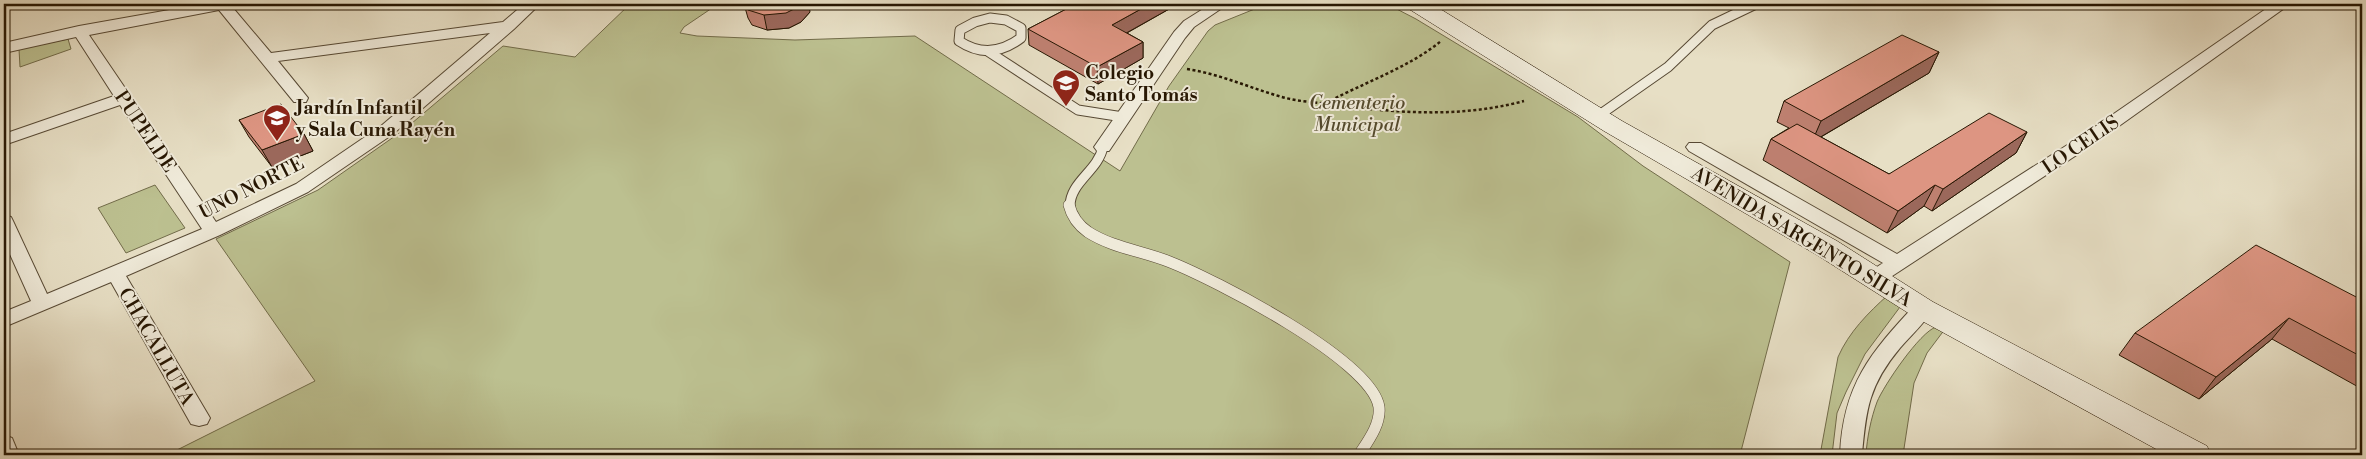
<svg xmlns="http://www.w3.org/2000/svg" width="2366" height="459" font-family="'Libre Bodoni',serif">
<rect width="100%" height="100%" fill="#e7dfc5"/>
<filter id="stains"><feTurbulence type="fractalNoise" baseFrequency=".004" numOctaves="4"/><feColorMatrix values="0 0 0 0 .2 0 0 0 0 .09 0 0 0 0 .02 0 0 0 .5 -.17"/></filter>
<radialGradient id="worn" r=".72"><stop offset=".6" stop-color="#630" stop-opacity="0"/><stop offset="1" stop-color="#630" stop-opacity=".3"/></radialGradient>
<g fill="#bcc090" stroke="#726c4a">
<polygon points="630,4 718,4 684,27 680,33 697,36 795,40 915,36 1120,171 1169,86 1208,31 1215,25 1267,4 1387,4 1416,19 1578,117 1643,166 1790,262 1740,455 167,455 315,381 216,239 318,190 405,129 503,46 575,57"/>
<polygon points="68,39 71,49 20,67 19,49"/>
<polygon points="155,185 185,228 126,253 98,208"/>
<path d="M1888,295l12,12 -35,47 -19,38 -9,21 -5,42h-12l18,-98c11,-25 30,-44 50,-62z"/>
<path d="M1936,327l9,2 -18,24 -13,30 -11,72h-37c1,-17 5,-37 11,-53 7,-17 43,-70 59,-75z"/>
</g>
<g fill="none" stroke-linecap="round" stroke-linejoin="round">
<g stroke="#574934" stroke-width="11">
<g id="service-far1">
<path d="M990,18l16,2 15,8v10c-20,15 -41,17 -62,3l1,-11 15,-8z"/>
<polyline points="989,52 1078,110 1123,117"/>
<polyline points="1598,116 1668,67 1712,25 1756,4"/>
<path d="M1070,206c0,-24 28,-35 33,-59"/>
</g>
</g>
<g stroke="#574934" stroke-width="12">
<path id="service" d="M1069,205c3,12 9,20 19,27 25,16 55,19 82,30 43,17 202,98 209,145 2,17 -11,34 -20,48"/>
</g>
<g stroke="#574934" stroke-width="2">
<g id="minor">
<path d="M203,4h33l-3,4 38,45 232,-31 21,-18h16l-26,25 -121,105 -85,58 -88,43 -94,41 84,142 -3,6 -8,2 -8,-2 -80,-142 -107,45v-15l27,-11 -27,-60v-26l7,2 2,4 34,73 155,-65 -82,-124 -116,40v-11l110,-38 -38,-59 -72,16v-10l75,-17zM219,10l75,92h12l2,-4 -30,-37 212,-28 -109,93 -85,58 -80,38 -127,-187z"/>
<polygon points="1211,4 1228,4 1194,27 1185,38 1109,151 1097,151 1094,147 1174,32 1184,21"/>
<polygon points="2273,4 2290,4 2098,141 1880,284 1873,286 1866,284 1863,279 1866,274 1883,263 1689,151 1686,147 1689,143 1701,143 1897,254 2086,133"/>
<path d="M1923,302l7,2 3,5c-8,14 -22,26 -33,39 -31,37 -34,61 -38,107h-22c3,-70 30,-102 76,-151z"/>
<polygon points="4,435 12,438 19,455 4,455"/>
</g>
</g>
<g stroke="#271703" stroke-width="1">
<polygon id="secondary" points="1406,4 1432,4 1622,121 1837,241 1933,302 2207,446 2211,455 2167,455 1913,316 1817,255 1604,131 1409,9"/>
</g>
<g stroke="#271703" stroke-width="2.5" stroke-dasharray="3 2.5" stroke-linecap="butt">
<path d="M1187,69c33,5 63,19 95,28 17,5 35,5 53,8 64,8 126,13 189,-4"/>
<path d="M1326,103c37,-20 84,-36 115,-62"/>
</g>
<use href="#service-far1" stroke="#efead9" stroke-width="9"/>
<use href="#service" stroke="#efead9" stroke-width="11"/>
<use href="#minor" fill="#efead9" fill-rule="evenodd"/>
<use href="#secondary" fill="#efead9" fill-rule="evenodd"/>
</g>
<g fill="#be8070" stroke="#271703">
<polygon points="744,4 810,12 801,22 789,28 767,30 752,25 748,18"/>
<polygon points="1076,4 1178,4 1127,33 1143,42 1143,58 1098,84 1029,45 1028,29"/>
<polygon points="1939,52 1929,73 1821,137 1889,174 2027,132 2016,153 1932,211 1924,206 1887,233 1763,160 1771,139 1789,128 1777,122 1784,101"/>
<polygon points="239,120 304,134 313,151 272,167 249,137"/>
<polygon points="2362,300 2362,389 2272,339 2199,399 2119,355 2135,333"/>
</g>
<g fill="#9b685b" stroke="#271703">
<polygon points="801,4 809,4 810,12 801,22 789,28 767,30 764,15"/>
<polygon points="1150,4 1178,4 1112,41 1112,25"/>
<polygon points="1143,42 1143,58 1098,84 1097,67"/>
<polygon points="1939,52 1929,73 1812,142 1821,121"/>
<polygon points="2027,132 2016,153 1932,211 1943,189"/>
<polygon points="304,134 313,151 272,167 262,150"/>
<polygon points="1935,185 1924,206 1887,233 1898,211"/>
<polygon points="2289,318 2272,339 2199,399 2216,377"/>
</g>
<g fill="#dd9582" stroke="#271703">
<polygon points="744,4 801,4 798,7 786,13 764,15 748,10"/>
<polygon points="1076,4 1150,4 1112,25 1143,42 1097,67 1028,29"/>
<polygon points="1902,35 1939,52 1821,121 1784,101"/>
<polygon points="281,104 304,134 262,150 239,120"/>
<polygon points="1989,113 2027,132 1943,189 1935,185 1898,211 1771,139 1797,124 1889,174"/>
<polygon points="2256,245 2362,300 2362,357 2289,318 2216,377 2135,333"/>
</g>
<defs>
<g id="school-pin" transform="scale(1.4375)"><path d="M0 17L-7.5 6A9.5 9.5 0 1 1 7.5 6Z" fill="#8f2418" stroke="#efead9"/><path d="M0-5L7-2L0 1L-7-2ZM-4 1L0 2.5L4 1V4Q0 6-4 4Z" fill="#fff"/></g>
</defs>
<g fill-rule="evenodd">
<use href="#school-pin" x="1066" y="83"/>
<use href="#school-pin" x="277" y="118"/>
</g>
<g text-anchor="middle" stroke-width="4" stroke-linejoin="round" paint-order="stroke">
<g font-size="19" font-weight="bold" fill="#271703" stroke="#efead9" text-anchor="start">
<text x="1085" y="79">Colegio<tspan x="1085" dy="22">Santo Tomás</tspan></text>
<text x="296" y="114">Jardín Infantil<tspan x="296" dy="22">y Sala Cuna Rayén</tspan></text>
</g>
<g font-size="19" font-style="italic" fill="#544a2d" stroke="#efead9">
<text x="1357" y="109">Cementerio<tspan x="1357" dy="22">Municipal</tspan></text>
</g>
<g font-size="19" fill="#271703" stroke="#efead9">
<text transform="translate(146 131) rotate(56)" y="7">PUPELDE</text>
<text transform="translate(2080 144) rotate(-34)" y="7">LO CELIS</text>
<text transform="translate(251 187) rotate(-27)" y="7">UNO NORTE</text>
<text transform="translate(1802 236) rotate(31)" y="7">AVENIDA SARGENTO SILVA</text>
<text transform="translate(157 346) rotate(60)" y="7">CHACALLUTA</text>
</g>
</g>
<rect width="2366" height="459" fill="none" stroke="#e7dfc5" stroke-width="20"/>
<rect x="5" y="5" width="2356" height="449" fill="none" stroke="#271703" stroke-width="2.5"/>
<rect x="10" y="10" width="2346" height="439" fill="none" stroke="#271703"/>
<rect width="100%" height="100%" filter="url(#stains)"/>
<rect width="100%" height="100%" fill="url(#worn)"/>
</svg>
